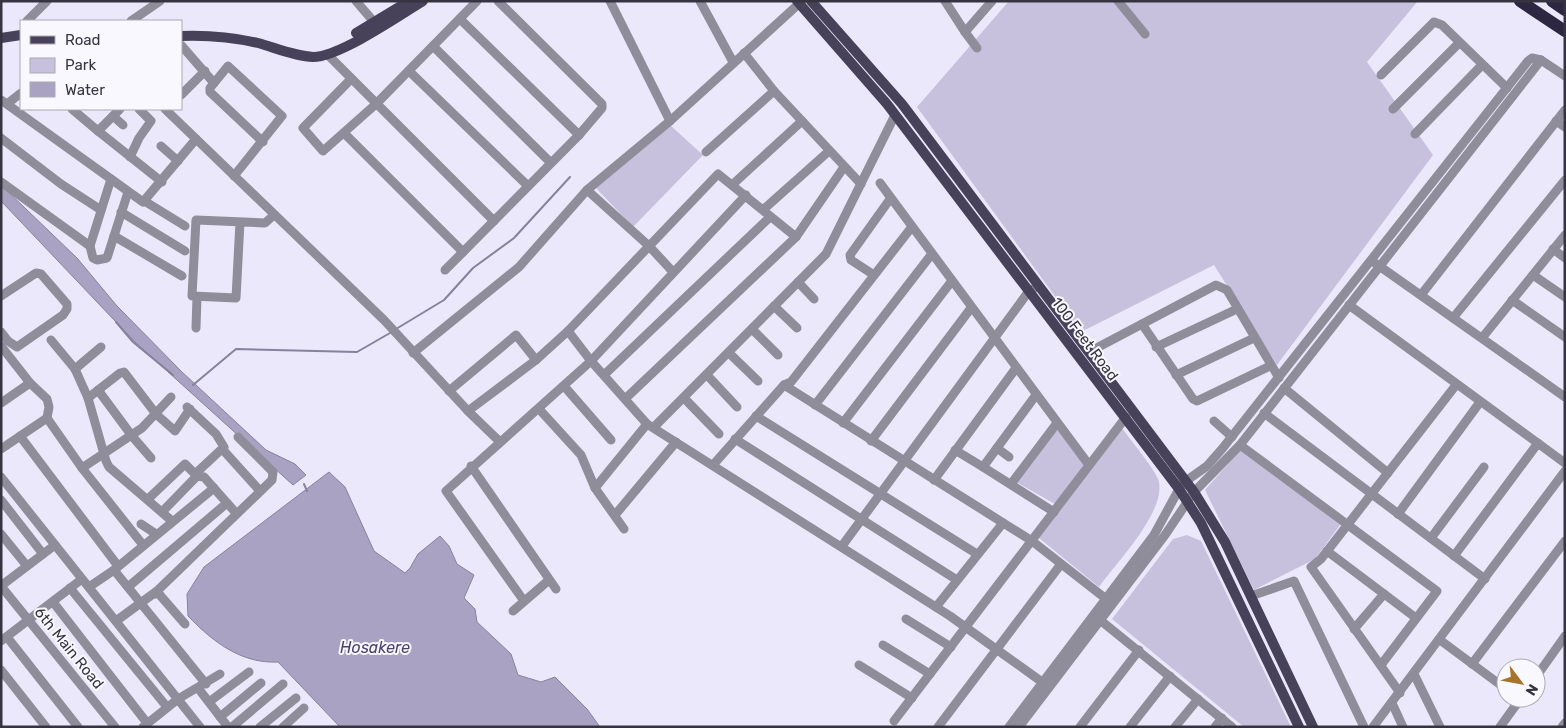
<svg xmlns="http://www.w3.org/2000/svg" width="1566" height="728" font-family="Rubik,sans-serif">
<rect width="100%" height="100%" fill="#ece8fc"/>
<g fill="#c7c1dd">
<polygon points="1009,1 1418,1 1367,62 1433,155 1277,365 1214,265 1081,332 917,107"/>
<polygon points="671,126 703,155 633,227 596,188"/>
<polygon points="1057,427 1084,465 1055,504 1016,482"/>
<path d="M1122,428c9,13 30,37 36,51 11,30 -42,84 -59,108l-60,-49z"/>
<polygon points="1241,449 1340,525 1315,559 1254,590 1205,490"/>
<polygon points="1187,535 1201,541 1291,727 1244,727 1112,619 1173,539"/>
</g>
<g fill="#a9a2c3" stroke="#87819c">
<polygon points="1,185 77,258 117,306 182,372 266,450 295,464 306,475 293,485 135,342 1,201"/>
<path d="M329,472l16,15 29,64 31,22 5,-5 8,-14 22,-18 9,10 8,18 17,11 -10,23 11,11 2,13 34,32 7,21 23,7 14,-5 32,32 13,18h-260l-62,-65c-37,2 -66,-21 -90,-46l-1,-22 17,-27z"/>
</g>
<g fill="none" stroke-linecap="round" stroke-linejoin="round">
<g stroke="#87819c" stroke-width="2">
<polyline points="116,322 133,342 173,375"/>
<polyline points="396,329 444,300 473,268 514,238 570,177"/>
<polyline points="193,385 236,349 357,352 390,333"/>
<polyline points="304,484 307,491"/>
</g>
<g stroke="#908d9b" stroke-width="9">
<polyline points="356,1 374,22"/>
<polyline points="610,1 670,121"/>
<polyline points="700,1 733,62"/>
<polyline points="945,1 965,32 992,1"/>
<polyline points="1118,1 1145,34"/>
<polyline points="460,19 579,135"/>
<polyline points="27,21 47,1"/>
<polyline points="131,21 160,1"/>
<polyline points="965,32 977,48"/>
<polyline points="181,45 214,83"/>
<polyline points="433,46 551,163"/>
<polyline points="744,53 774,91 861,184"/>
<polyline points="327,54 494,221"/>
<polyline points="409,71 528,186"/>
<polyline points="1381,75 1434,22 1442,25 1507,88"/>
<polyline points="351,79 303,128 323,151 376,104 477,1"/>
<polyline points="181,95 205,71"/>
<polyline points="1,100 143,202 196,139"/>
<polyline points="7,104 21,93"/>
<polyline points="72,109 98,131 120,109"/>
<polyline points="165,109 384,320 468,411 536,360 568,331 591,361 647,424 950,616 1049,687"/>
<polyline points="1393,109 1459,43"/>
<polyline points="113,116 123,125"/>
<polyline points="1556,121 1565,127"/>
<polyline points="98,131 162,182"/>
<polyline points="344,133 463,252 579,135 602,108 602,104 498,1"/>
<polyline points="1415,134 1482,65"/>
<polyline points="1,138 61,184 101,210"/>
<polyline points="161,146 178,161"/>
<polyline points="706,152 774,91"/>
<polyline points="130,157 139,138 151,121 139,109"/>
<polyline points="234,176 282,116 228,66 210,88 210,92 263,142"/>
<polyline points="1,182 90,246 111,179"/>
<polyline points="880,183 1089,465"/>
<polyline points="732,185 802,121"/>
<polyline points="587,190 649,246 673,272"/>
<polyline points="146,202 185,226"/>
<polyline points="763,210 829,151"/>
<polyline points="121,212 185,251"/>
<polyline points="240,222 236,298 192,296 196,220 265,223 274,215"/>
<polyline points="114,236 182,276"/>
<polyline points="90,246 93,258 97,260 107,258 128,192"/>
<polyline points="1553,249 1565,258"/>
<polyline points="1375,263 1565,397"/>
<polyline points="445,270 463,252"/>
<polyline points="874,275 851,260 850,255 890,199"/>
<polyline points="1533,275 1565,297"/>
<polyline points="798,282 814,299"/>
<polyline points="1421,295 1565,110"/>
<polyline points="1,296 36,273 41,274 67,304 67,309 63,315 17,347 8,341 1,332"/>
<polyline points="1512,300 1565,337"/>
<polyline points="1349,305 1565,463"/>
<polyline points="774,306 797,328"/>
<polyline points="1453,318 1565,180"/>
<polyline points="1142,324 1193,399 1197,401 1270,366"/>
<polyline points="196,328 197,297"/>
<polyline points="752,329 778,355"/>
<polyline points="568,331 718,174 796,237"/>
<polyline points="1482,338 1565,235"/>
<polyline points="51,340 75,369 88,398 106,461 109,467 172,521"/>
<polyline points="1,346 30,383 47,399 49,407 47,418"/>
<polyline points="1156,347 1237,309"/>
<polyline points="1089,352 1216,285 1227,290 1279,378"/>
<polyline points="413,353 519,267 587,190 670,121 802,1"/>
<polyline points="729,353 758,381"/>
<polyline points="75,369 101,347"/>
<polyline points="604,375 770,217"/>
<polyline points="707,375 737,407"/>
<polyline points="1176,375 1254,338"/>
<polyline points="784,385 1032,541 1110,602"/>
<polyline points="564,386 611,440"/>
<polyline points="1284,388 1388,473"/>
<polyline points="98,390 132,436 151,458"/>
<polyline points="449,391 516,335 536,360"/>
<polyline points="1036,395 983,467 1054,512"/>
<polyline points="88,398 120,373 124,372 156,414 175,431 190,409"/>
<polyline points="684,398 719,434"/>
<polyline points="625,399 796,237 844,167"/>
<polyline points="1,403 30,383"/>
<polyline points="815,405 931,255"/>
<polyline points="187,407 216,434 224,447 195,474"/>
<polyline points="539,409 581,455 595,488"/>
<polyline points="468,411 499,441"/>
<polyline points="1264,413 1485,579"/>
<polyline points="756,416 977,554"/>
<polyline points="1214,421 1232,437"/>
<polyline points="843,423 951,282"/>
<polyline points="654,427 826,254 895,115"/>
<polyline points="20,436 118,566"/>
<polyline points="735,439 957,580"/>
<polyline points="871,441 971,308"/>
<polyline points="1240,445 1437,591 1381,665"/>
<polyline points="997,448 1009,457"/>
<polyline points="1,449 47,418 82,468 143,545"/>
<polyline points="955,450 983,467"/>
<polyline points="224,451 260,491"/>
<polyline points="713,465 784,385 791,382 911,228"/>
<polyline points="471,466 556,589"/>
<polyline points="82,468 142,428 171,397"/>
<polyline points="1,477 200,727"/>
<polyline points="934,480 1016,368"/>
<polyline points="1011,484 1057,423"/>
<polyline points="148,499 185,464 197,476"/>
<polyline points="1,500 43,554"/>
<polyline points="163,511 197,476 204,477 236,513"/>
<polyline points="1398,514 1480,402"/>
<polyline points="615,515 676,442"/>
<polyline points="141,524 156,534"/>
<polyline points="624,529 595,488 647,424"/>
<polyline points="1,534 27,566"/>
<polyline points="1431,538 1484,467"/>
<polyline points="842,546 1029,291 1039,286"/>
<polyline points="1327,551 1416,618"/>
<polyline points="1454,556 1538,443"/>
<polyline points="114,570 206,684"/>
<polyline points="1,586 115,727"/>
<polyline points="1,586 55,545"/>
<polyline points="89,587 114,570 214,488"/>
<polyline points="128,587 227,503"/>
<polyline points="70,588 167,707"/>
<polyline points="154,594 159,594 185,624"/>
<polyline points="1251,596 1294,581 1364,727"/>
<polyline points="524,601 446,491 591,361 746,195"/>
<polyline points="53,602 147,723"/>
<polyline points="936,607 1003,523"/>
<polyline points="513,611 549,580"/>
<polyline points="906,619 951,647"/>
<polyline points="1100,620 1232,727"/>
<polyline points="116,621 157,591 272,480 273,472 238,437"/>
<polyline points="1354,629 1384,594"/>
<polyline points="7,637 78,727"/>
<polyline points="1440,640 1506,689"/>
<polyline points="1,641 82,579"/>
<polyline points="883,645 930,674"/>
<polyline points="1472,664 1565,541"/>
<polyline points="859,665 912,698"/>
<polyline points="1,670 46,727"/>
<polyline points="1414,674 1440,727"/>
<polyline points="1536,677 1565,636"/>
<polyline points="198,688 228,727"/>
<polyline points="1400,693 1311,567 1321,559 1456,385"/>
<polyline points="209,702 249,672"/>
<polyline points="1392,703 1403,727"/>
<polyline points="220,717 261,683"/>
<polyline points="894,721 1126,417"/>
<polyline points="143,727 178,699 220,674"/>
<polyline points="232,727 283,684"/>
<polyline points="260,727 296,698"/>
<polyline points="283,727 304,708"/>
<polyline points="938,727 1061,564"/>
<polyline points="1009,727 1154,535 1179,489 1186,481 1207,466 1222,449 1528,61 1532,58 1541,60 1565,76"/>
<polyline points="1019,727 1165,535 1194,492 1240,445 1541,60"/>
<polyline points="1080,727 1139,650"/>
<polyline points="1130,727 1170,676"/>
<polyline points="1175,727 1198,699"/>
<polyline points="1215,727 1222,718"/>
<polyline points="1373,727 1565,471"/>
<polyline points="1500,727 1521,698"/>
<polyline points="1562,727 1565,723"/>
</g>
<g stroke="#474159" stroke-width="10">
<polyline points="797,1 887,104 1179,489 1201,523 1299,727"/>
<polyline points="811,1 902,104 1194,492 1225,542 1313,727"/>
<polyline points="356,33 409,1"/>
<path d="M181,36c26,-1 51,1 77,7 18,5 36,13 55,14 26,0 86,-41 110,-56"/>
<polyline points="1,38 21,35"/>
</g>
<g stroke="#2e2742" stroke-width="12">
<polyline points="1520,1 1565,31"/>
<polyline points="1552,1 1565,10"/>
</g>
</g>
<g text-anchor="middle" stroke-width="4" stroke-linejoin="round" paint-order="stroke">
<g font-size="15" fill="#373441" stroke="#f9f8fe">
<text transform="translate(1085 339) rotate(53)" y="5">100 Feet Road</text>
<text transform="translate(69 648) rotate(51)" y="5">6th Main Road</text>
</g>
<g font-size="16" font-style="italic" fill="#4e4170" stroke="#f9f8fe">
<text x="375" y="653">Hosakere</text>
</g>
</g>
<rect width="1566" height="728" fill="none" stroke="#373441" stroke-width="5"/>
<rect x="20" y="20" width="162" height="90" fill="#f9f8fe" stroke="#abaab2"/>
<rect x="30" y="36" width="25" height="8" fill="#474159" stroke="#abaab2"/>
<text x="65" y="45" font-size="15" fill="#373441">Road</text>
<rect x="30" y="58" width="25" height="15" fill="#c7c1dd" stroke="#abaab2"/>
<text x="65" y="70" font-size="15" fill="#373441">Park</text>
<rect x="30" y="82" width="25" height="15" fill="#a9a2c3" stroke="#abaab2"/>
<text x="65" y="95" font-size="15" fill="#373441">Water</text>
<g transform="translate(1521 683) rotate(122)"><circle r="24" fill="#f9f8fe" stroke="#abaab2"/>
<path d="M0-4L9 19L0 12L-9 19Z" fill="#a6752a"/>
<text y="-8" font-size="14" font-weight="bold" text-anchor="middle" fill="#373441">N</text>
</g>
</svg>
